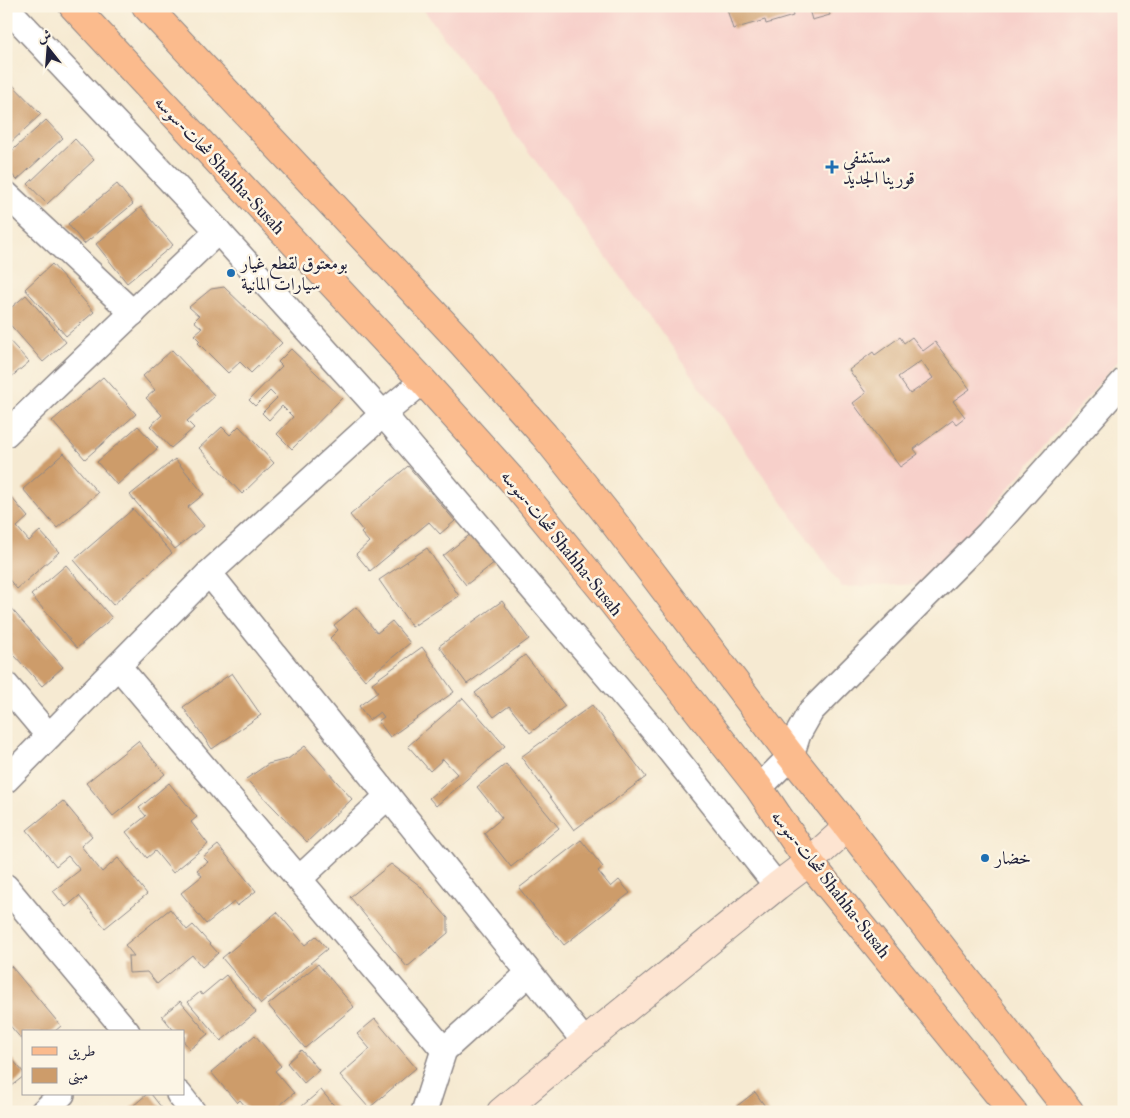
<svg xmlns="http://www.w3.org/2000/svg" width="1130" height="1118" font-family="'IM FELL Double Pica',Amiri,serif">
<rect width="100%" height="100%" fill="#fcf5e5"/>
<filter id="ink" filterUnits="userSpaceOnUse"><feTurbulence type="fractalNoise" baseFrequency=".02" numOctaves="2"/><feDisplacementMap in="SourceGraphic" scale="10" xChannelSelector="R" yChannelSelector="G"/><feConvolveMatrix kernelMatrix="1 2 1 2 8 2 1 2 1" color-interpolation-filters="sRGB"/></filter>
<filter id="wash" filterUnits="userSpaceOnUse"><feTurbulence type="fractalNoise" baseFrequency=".0096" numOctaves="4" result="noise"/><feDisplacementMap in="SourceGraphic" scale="20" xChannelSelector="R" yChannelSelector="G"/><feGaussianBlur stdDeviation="1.12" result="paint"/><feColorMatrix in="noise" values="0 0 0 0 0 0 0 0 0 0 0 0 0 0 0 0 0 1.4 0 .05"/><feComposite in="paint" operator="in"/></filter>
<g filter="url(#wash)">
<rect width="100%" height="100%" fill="#f6ead2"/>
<polygon fill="#f7d0ca" points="421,6 1124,6 1124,354 927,584 842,587 658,327"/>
<g id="blocks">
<g fill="#cd9c6a" fill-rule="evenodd">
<polygon points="726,6 807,6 808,7 792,12 793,16 766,24 765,20 733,29"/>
<polygon points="808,6 827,6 830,15 812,20"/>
<polygon points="6,78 41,114 6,147"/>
<polygon points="46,120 63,138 17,180 6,168 6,156"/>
<polygon points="75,139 94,160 47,204 28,184"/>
<polygon points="117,184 133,204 84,244 68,224"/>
<polygon points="141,207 173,245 127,283 96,244"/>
<polygon points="52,264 94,312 66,336 25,289"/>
<polygon points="224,287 282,343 251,373 240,362 228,373 198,343 200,341 194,335 202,328 194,321 199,316 189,307 211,289"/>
<polygon points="26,295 66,342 43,362 6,320 6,312"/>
<polygon points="6,337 29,362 9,379 6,376"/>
<path d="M900,337l4,6 8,-6 11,14 12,-9 35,47 -17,12 12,16 -9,7 -3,-4 -39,29 4,5 -18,13 -47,-64 13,-10 -17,-23 24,-18 2,3zM921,361l12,17 -23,16 -12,-17z"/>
<polygon points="291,349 342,398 292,449 277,434 293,417 282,406 269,420 262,413 277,398 270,391 255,406 249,400 282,366 278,362"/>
<polygon points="172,350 215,396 187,421 194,428 171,448 150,426 162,415 146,398 155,390 143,376"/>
<polygon points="103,377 136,414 85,459 52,421"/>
<polygon points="138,426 158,448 117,485 97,462"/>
<polygon points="239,426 274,463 242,494 199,448 222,427 230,435"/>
<polygon points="64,453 98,493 57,528 23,489"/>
<polygon points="175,459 204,494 188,507 204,526 175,549 130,495"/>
<polygon points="408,466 455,521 440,534 429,522 370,571 356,554 369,542 361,533 363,531 350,515"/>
<polygon points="11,497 28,517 17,527 29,541 40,531 59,552 17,589 6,576 6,501"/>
<polygon points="133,509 172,553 113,605 74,560"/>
<polygon points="472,533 495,562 466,585 443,556"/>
<polygon points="427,548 459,596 412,627 379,580"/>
<polygon points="66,565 112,618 77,648 31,595"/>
<polygon points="502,601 529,639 467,684 439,646"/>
<polygon points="8,605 63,667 42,686 6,646 6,607"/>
<polygon points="356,607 377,633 392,621 410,643 365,680 330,638 338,630 334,625"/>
<polygon points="422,647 454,692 390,737 378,721 384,717 380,712 369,720 359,706 378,692 372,683"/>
<polygon points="525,655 565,706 530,733 509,706 494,717 475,693"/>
<polygon points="232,673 261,715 212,749 183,707"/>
<polygon points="463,698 505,746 436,806 429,798 457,774 443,759 430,771 408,746"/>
<polygon points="592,705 646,777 574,830 521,757"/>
<polygon points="138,741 165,774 113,816 86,783"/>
<polygon points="305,746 352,799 307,842 246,779 268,764 288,759"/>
<polygon points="506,764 559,828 511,867 484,833 502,818 477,787"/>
<polygon points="169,783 197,817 191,822 208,844 173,873 155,851 147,858 126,832 146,816 139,808"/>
<polygon points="63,801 92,836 81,846 102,872 118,858 147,894 105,928 79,896 66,907 53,891 80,870 68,856 56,866 27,830"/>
<polygon points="581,840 603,867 598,871 611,887 619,880 630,893 564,945 519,888"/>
<polygon points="218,845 256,891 237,906 234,902 206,924 181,893 202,876 197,870 208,862 203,857"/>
<polygon points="391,864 419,885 448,918 448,933 407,967 350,897"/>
<polygon points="170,909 187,930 193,925 218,953 202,967 192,955 157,984 147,972 129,973 128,956 134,956 125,945"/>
<polygon points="277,912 305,945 316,936 327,949 261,1004 222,958"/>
<polygon points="318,964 354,1007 305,1048 268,1005"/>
<polygon points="11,966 61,1026 54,1032 24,1032 24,1042 6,1021 6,969"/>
<polygon points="226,975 256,1012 221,1041 188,1002 200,992 202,995"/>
<polygon points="180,1001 208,1034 190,1049 184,1042 184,1032 175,1032 162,1016"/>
<polygon points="375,1019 416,1068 369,1108 340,1075 370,1049 357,1034"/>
<polygon points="255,1035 281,1066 275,1071 294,1093 272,1112 250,1112 240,1100 237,1103 211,1072"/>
<polygon points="301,1050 319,1070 304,1083 287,1063"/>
<polygon points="6,1052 24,1073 24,1076 6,1090"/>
<polygon points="321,1090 337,1109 334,1112 295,1112"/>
<polygon points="755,1092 769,1112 735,1112 733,1109"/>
<polygon points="147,1094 151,1094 165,1112 126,1112"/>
</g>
</g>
</g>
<g filter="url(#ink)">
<use href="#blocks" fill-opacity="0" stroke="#8c8686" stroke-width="1"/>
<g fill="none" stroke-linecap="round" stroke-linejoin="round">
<g stroke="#8c8686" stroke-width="28">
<g id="street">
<polyline points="6,7 218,231 383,414 655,732 777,886"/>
<polyline points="6,194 133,313"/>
<polyline points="6,434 218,231"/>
<polyline points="209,573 585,1042"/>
<polyline points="118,666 444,1050"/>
<polyline points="6,685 49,736"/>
<polyline points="6,780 209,573 383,414 423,381"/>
<polyline points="759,788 791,756 798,734 811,711 988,534 1124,381"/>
<polyline points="299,879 388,796"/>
<polyline points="6,887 127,1032"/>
<polyline points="179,1094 193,1112"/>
<polyline points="43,1112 62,1094"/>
<polyline points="424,1112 444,1050 529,973"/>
</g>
</g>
<g stroke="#8c8686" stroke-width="30">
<polyline id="secondary" points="501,1112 585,1042 777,886 809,862 848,827"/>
</g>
<g stroke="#8c8686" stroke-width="30">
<g id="primary">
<polyline points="73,6 423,381 511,479 606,594 759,788 809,862 1013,1112"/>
<polyline points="146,6 463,344 544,435 608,515 791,756 848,827 1070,1112"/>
</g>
</g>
<use href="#street" stroke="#fff" stroke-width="25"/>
<use href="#secondary" stroke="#fde4d1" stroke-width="28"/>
<use href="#primary" stroke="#fbbb8d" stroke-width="28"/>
</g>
</g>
<g fill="#1f6fb2" stroke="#fcf5e5" stroke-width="2">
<path d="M829.5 159.5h5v5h5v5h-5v5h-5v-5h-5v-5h5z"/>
<circle cx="231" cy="273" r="5"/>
<circle cx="985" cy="858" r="5"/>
</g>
<g text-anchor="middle" stroke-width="5" stroke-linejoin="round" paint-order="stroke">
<g font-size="18" fill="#22223b" stroke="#fcf5e5" text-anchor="start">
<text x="843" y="163">مستشفي<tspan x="843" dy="21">قورينا الجديد</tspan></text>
<text x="241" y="269">بومعتوق لقطع غيار<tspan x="241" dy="21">سيارات المانية</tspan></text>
<text x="995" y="864">خضار</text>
</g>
<g font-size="18" fill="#22223b" stroke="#fcf5e5">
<text transform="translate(220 165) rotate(47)" y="6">شحات-سوسه Shahha-Susah</text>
<text transform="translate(562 543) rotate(51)" y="6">شحات-سوسه Shahha-Susah</text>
<text transform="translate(831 884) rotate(52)" y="6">شحات-سوسه Shahha-Susah</text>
</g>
</g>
<rect width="1130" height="1118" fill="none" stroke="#fcf5e5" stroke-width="25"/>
<rect x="22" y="1030" width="162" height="65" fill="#fcf5e5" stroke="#a5a1a1"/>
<rect x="32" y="1047" width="25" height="8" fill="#fbbb8d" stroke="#a5a1a1"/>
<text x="68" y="1056" font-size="15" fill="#22223b">طريق</text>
<rect x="32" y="1068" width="25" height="15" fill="#cd9c6a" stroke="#a5a1a1"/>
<text x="68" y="1080" font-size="15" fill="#22223b">مبنى</text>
<g transform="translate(48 48) rotate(343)" stroke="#fcf5e5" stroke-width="4" paint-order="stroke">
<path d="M0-4L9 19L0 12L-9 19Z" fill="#22223b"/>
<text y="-8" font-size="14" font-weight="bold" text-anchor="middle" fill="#22223b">ش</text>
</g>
</svg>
